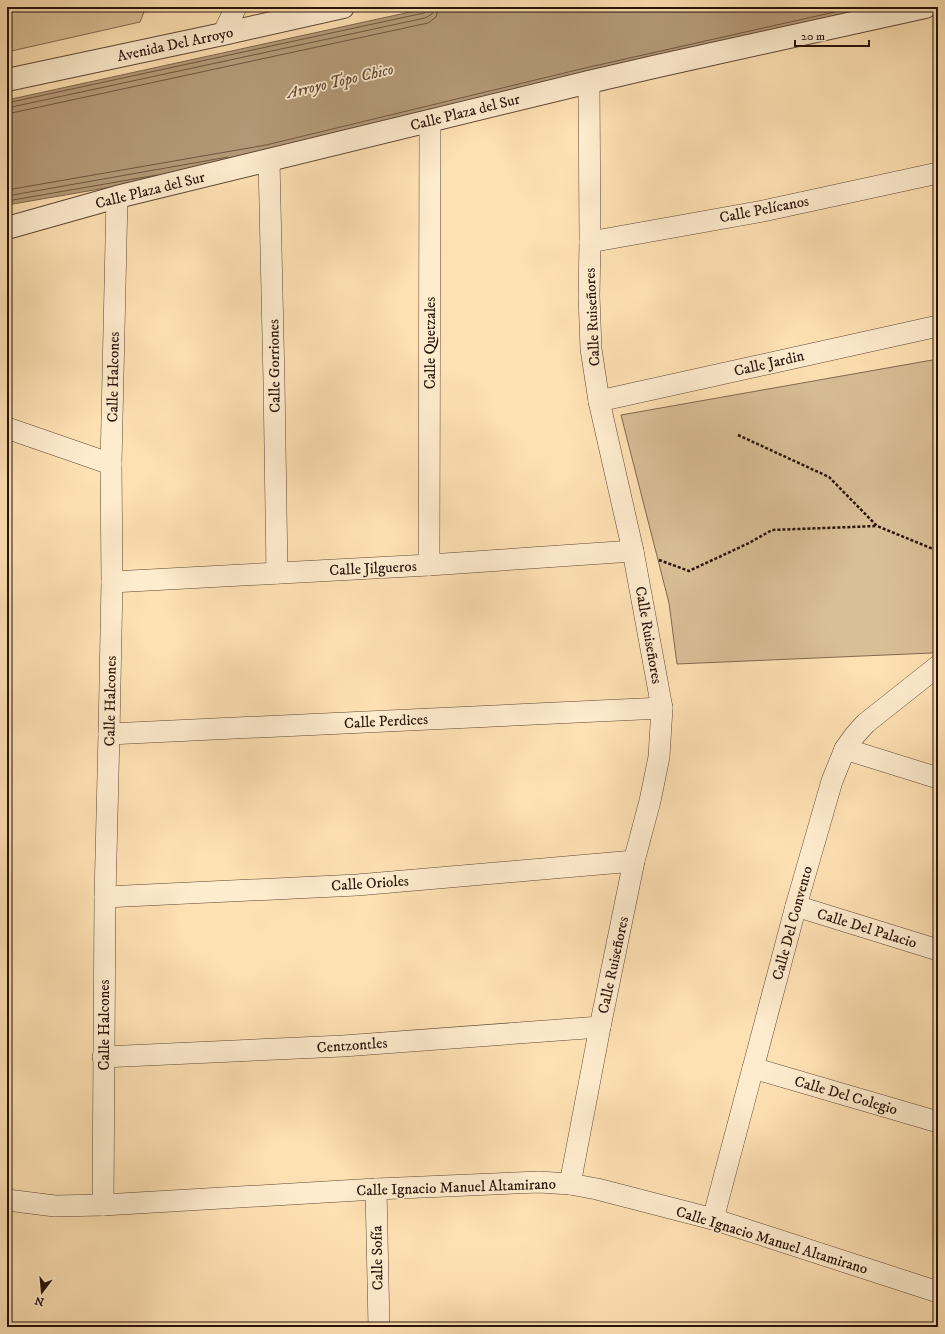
<svg xmlns="http://www.w3.org/2000/svg" width="945" height="1334" font-family="'IM FELL DW Pica',serif">
<rect width="100%" height="100%" fill="#fee1b3"/>
<filter id="stains"><feTurbulence type="fractalNoise" baseFrequency=".005" numOctaves="4"/><feColorMatrix values="0 0 0 0 .2 0 0 0 0 .09 0 0 0 0 .02 0 0 0 .5 -.17"/></filter>
<radialGradient id="worn" r=".72"><stop offset=".6" stop-color="#630" stop-opacity="0"/><stop offset="1" stop-color="#630" stop-opacity=".3"/></radialGradient>
<g fill="#dabe96" stroke="#826850">
<polygon points="7,7 146,7 140,22 7,52"/>
<polygon points="938,359 938,648 932,653 677,664 669,603 621,415"/>
</g>
<polygon fill="#b69b7a" stroke="#7e654d" points="433,7 926,7 269,160 7,205 7,100"/>
<g fill="none" stroke-linecap="round" stroke-linejoin="round">
<g stroke="#705742" stroke-width="1">
<polyline points="7,103 424,13 427,11 428,7"/>
<polyline points="7,108 425,18 432,14 433,7"/>
<polyline points="7,114 428,23 436,17 439,7"/>
<polyline points="7,190 266,145 585,68 857,7"/>
<polyline points="7,196 228,157"/>
<polyline points="7,201 157,175"/>
</g>
<g stroke="#5e4634" stroke-width="22">
<g id="minor">
<polyline points="223,34 236,7"/>
<polyline points="269,160 274,381 277,573"/>
<polyline points="590,242 763,211 938,173"/>
<polyline points="599,401 938,326"/>
<polyline points="7,428 111,464"/>
<polyline points="429,565 430,121"/>
<polyline points="112,582 429,565 633,551"/>
<polyline points="109,734 662,708"/>
<polyline points="845,749 938,778"/>
<polyline points="105,897 357,885 634,861"/>
<polyline points="796,906 938,950"/>
<polyline points="103,1057 343,1046 600,1027"/>
<polyline points="753,1068 938,1122"/>
<polyline points="570,1184 600,1027 634,861 650,801 659,757 662,708 633,551 599,401 591,349 589,296 590,242 589,82"/>
<polyline points="376,1189 379,1327"/>
<polyline points="7,1200 55,1206 103,1205 376,1189 539,1182 570,1184 597,1189 713,1219 938,1292"/>
<polyline points="103,1205 105,897 109,734 112,582 111,464 117,197"/>
<polyline points="713,1219 796,906 832,781 845,749 855,735 866,723 938,666"/>
</g>
</g>
<g stroke="#5e4634" stroke-width="24">
<g id="tertiary">
<polyline points="7,80 223,34 343,7"/>
<polyline points="7,228 117,197 589,82 658,66 925,7"/>
</g>
</g>
<g stroke="#29130a" stroke-width="2.5" stroke-dasharray="3 2" stroke-linecap="butt">
<polyline points="738,435 829,477 877,526 938,551"/>
<polyline points="659,560 689,571 749,543 772,530 877,526"/>
</g>
<use href="#minor" stroke="#feecce" stroke-width="21"/>
<use href="#tertiary" stroke="#feecce" stroke-width="22"/>
</g>
<g text-anchor="middle" stroke-width="3.5" stroke-linejoin="round" paint-order="stroke">
<g font-size="15" fill="#29130a" stroke="#feecce">
<text transform="translate(175 44) rotate(-12)" y="5">Avenida Del Arroyo</text>
<text transform="translate(465 112) rotate(-14)" y="5">Calle Plaza del Sur</text>
<text transform="translate(150 190) rotate(-14)" y="5">Calle Plaza del Sur</text>
<text transform="translate(764 209) rotate(-11)" y="5">Calle Pelícanos</text>
<text transform="translate(592 317) rotate(-93)" y="5">Calle Ruiseñores</text>
<text transform="translate(430 343) rotate(-90)" y="5">Calle Quetzales</text>
<text transform="translate(769 363) rotate(-13)" y="5">Calle Jardin</text>
<text transform="translate(274 366) rotate(-91)" y="5">Calle Gorriones</text>
<text transform="translate(113 377) rotate(-89)" y="5">Calle Halcones</text>
<text transform="translate(373 568) rotate(-3)" y="5">Calle Jilgueros</text>
<text transform="translate(649 635) rotate(80)" y="5">Calle Ruiseñores</text>
<text transform="translate(110 701) rotate(-89)" y="5">Calle Halcones</text>
<text transform="translate(386 721) rotate(-3)" y="5">Calle Perdices</text>
<text transform="translate(370 883) rotate(-4)" y="5">Calle Orioles</text>
<text transform="translate(792 923) rotate(-75)" y="5">Calle Del Convento</text>
<text transform="translate(867 928) rotate(17)" y="5">Calle Del Palacio</text>
<text transform="translate(613 965) rotate(-78)" y="5">Calle Ruiseñores</text>
<text transform="translate(104 1025) rotate(-90)" y="5">Calle Halcones</text>
<text transform="translate(352 1045) rotate(-4)" y="5">Centzontles</text>
<text transform="translate(846 1095) rotate(16)" y="5">Calle Del Colegio</text>
<text transform="translate(456 1187) rotate(-2)" y="5">Calle Ignacio Manuel Altamirano</text>
<text transform="translate(772 1240) rotate(17)" y="5">Calle Ignacio Manuel Altamirano</text>
<text transform="translate(377 1258) rotate(-91)" y="5">Calle Sofía</text>
</g>
<g font-size="16" font-style="italic" fill="#614937" stroke="#feecce">
<text transform="translate(340 80) rotate(-13)" y="6">Arroyo Topo Chico</text>
</g>
</g>
<rect width="945" height="1334" fill="none" stroke="#fee1b3" stroke-width="24"/>
<rect x="8" y="8" width="929" height="1318" fill="none" stroke="#29130a" stroke-width="2"/>
<rect x="12" y="12" width="921" height="1310" fill="none" stroke="#29130a"/>
<g transform="translate(42 1292) rotate(196)" stroke="#feecce" stroke-width="3" paint-order="stroke">
<path d="M0-3L7 15L0 10L-7 15Z" fill="#29130a"/>
<text y="-6" font-size="11" font-weight="bold" text-anchor="middle" fill="#29130a">N</text>
</g>
<path d="M795 40v6h74v-6" fill="none" stroke="#29130a" stroke-width="2"/>
<text x="801" y="40" font-size="12" fill="#29130a" stroke="#feecce" stroke-width="3" paint-order="stroke">20 m</text>
<rect width="100%" height="100%" filter="url(#stains)"/>
<rect width="100%" height="100%" fill="url(#worn)"/>
</svg>
